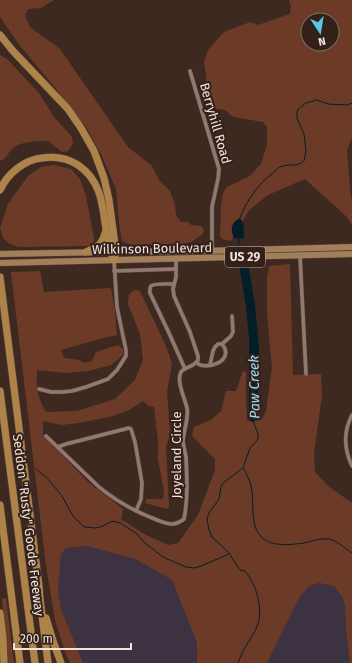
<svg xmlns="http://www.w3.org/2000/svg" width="352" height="663" font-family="'Fira Sans',sans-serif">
<rect width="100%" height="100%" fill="#3e2921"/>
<g fill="#3d3241">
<polygon points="87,546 135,559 172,580 197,643 197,663 83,663 61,609 58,588 61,554 66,548"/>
<polygon points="319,583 334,586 342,596 345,606 346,630 350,663 267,663 299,598 309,586"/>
</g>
<g fill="#6c3b28" fill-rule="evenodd">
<polygon points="0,0 54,0 41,8 28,9 25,16 30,27 60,49 123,140 128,147 152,166 159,180 170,191 175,205 176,215 181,222 188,222 191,225 201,226 204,230 202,235 191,242 180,244 131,245 122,241 119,223 116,189 102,156 86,127 56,89 18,43 0,17"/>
<path d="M289,0h63v138l-5,12 4,48 1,1v26l-4,-7 -43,-39 -37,16 -19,15 -18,31 -9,-2 -2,-3 1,-30 2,-13 4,-6 23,-11 11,-12 6,-19v-18l-4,-5 -30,-5 -8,-7 -13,-2 -6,-20v-13l-2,-13 4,-12 16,-18 26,-10 8,3 32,-11 1,-8zM308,20h24v24h-24z"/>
<path d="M0,55l7,4 32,34 15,24 18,20 1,6 -5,8 -6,1 -14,-11c-11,0 -26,0 -35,7 -5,4 -6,11 -13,13z"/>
<polygon points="54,165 71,169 80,179 86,196 94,238 93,244 88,246 19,247 10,244 3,238 0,228 8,204 28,176 41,167"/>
<path d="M290,264l3,111 28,-1 1,22 -8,57 1,19 13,14 24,17v160h-2l-4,-33 -1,-24 -3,-10 -8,-10 -15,-3 -10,3 -10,12 -32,65h-70v-20l-25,-63 -37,-21 -48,-13 -21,2 -5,6 -3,34 3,21 22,54h-13l-4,-8 -11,-35 -9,-54 -35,-294 29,-1 4,21 67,-4 4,23 2,24 -10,2 -46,13 3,8 15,2 5,3 8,-2 4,-9 22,-7 5,4v6l-12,10 -23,6 -22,2 -29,-3c-1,17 0,27 9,42l31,-1 38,-12 20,-19 8,-20 -3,-26 -12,-30 1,-10 6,-4 5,1 26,55 6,18 -5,28 3,42 -4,13 3,59 -2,3 -22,-6 1,-4h17l1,-7 -6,-33v-18l-4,-34 -5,-1 -6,-5 -14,9 -16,6 -34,7 -18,2 -18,-4v14l45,47 35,27 -2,10 23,15 24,11 10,-2 20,-28 17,-45v-11l-23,-23 2,-9 17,-7 10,-9 5,-20h10l7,-20 3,1v27l1,21 6,2 9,-3 4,-8 6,-43 -5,-54v-35l2,-13z"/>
<polygon points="6,598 14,663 7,663 6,639 2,599"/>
</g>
<g fill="#041e29">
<path d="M240,218c5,7 4,11 4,20l-5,1 -5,-1c-4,-9 -3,-16 6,-20z"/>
<polygon points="242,262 246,262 248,263 255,304 259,347 258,401 255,419 253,422 250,420 249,413 249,338 246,307 239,264"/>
</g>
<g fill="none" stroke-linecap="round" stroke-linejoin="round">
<g stroke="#041e29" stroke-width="1">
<path d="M240,218c7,-18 18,-34 33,-45 2,-2 5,-5 7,-6 9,-4 16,1 24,-6l2,-10 -1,-8 -1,-9 -7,-16v-6l1,-3 8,-6 11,-3 11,4 19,1 5,-2"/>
<polyline points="239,237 239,245"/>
<polyline points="36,469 47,478 62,496 73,516 84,527 96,528 103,526 112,521 120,523 136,533 145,543 163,557 186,567 194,568 201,566 229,554"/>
<path d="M244,469c2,6 6,10 7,17 3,12 0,35 6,45 9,17 31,14 47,12 8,-2 17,-5 25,-4 9,2 15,9 23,14"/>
<path d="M238,663c2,-5 4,-10 6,-14 5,-8 11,-16 14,-25 5,-17 -2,-40 -13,-53l-5,-1 -3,-4 -8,-13 -17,-16 -3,-7 -2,-11 2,-6 10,-14 2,-12 2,-4 20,-15 7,-20 8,-9c1,-7 -3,-11 -5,-18"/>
</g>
<g stroke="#594841" stroke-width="4.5">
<g id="minor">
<polyline points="190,71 219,169 218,179 212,207 212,251"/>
<polyline points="300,256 306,374"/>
<polyline points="114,271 176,269"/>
<path d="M174,284c-5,0 -20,-1 -23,2 -2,2 -1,4 -1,7l19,40 16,36"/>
<path d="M197,363c9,8 39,-2 25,-19"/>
<polyline points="210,365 213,351 215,347 218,344 222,344 231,336 233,332 232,316"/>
<polyline points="39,389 51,392 62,392 72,391 86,387 108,379 117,370 124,359 126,356 126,350 123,336 117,307 114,260"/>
<path d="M352,415c-9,17 -8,34 0,51"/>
<path d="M46,436l53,51c17,14 37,25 58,33 5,2 10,4 15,4 5,0 8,-2 12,-5 4,-20 3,-41 2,-62 -1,-5 -2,-10 -3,-15 0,-11 6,-22 4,-34 -2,-9 -11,-27 -6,-36 4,-6 12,-4 17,-12v-4l-8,-24 -16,-36 -1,-7 3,-12v-18"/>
<polyline points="58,447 66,444 129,428 131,429 135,442 142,483 141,499 136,511"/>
</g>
</g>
<g stroke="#594841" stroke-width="7">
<g id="primary">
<polyline points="0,254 110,252 203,251 352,247"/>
<polyline points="0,263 352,254"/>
</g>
</g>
<g stroke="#594841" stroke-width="8">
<g id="motorway">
<polyline points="0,35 13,51 68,109 81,128 94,151 104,178 109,200 116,252 114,260"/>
<path d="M0,190c8,-17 24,-30 42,-32 13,-2 25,0 36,7 34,23 21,64 36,95"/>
<path d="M86,252c11,-5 16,-7 19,-19"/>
<polyline points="0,277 39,586 40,599 48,663"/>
<polyline points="0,391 35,663"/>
<polyline points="0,505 20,663"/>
<polyline points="0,613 3,639 4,663"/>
<polyline points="46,618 53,641 61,663"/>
</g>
</g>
<use href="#minor" stroke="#927970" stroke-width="3.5"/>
<use href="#primary" stroke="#a27f59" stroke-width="6"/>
<use href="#motorway" stroke="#ad834a" stroke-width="7"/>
</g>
<g text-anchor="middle" stroke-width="4" stroke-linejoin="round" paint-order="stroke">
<rect fill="#332018" stroke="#b7a8a2" stroke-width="1" x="225" y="247" width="40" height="20" rx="3"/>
<g font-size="12" font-weight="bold" fill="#f0e2dd">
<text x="245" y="261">US 29</text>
</g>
<g font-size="13" fill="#f0e2dd" stroke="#332018">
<text transform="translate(216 123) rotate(74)" y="5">Berryhill Road</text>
<text transform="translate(152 248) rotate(-1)" y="5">Wilkinson Boulevard</text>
<text transform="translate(176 455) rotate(-90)" y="5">Joyeland Circle</text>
<text transform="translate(29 525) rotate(83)" y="5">Seddon "Rusty" Goode Freeway</text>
</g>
<g font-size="14" font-style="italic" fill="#9bdaf8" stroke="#332018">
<text transform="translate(254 387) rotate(-91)" y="5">Paw Creek</text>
</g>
</g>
<g transform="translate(320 32) rotate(168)"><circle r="19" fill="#332018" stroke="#7f6e67"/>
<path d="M0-3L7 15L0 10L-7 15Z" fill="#5bc8e7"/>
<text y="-6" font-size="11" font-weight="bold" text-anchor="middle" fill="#f0e2dd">N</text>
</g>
<path d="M14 643v6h117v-6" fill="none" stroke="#f0e2dd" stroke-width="2"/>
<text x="20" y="643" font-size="12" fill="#f0e2dd" stroke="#332018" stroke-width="3" paint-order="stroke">200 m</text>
</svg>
